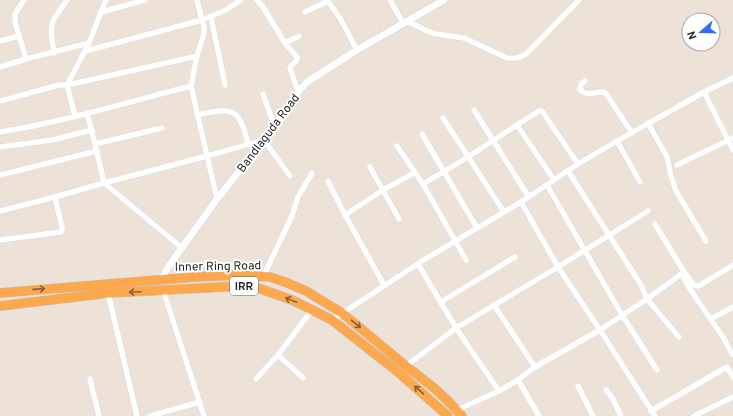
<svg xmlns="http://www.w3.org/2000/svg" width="733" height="416" font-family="Overpass,sans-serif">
<rect width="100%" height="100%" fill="#ece2d8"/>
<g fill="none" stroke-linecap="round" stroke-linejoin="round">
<g stroke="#cdd3e3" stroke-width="6">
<g id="minor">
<polyline points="24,0 15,14 15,22 26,59"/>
<polyline points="257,0 263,7 285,43 297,57 297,60 291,66 290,68 298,92"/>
<polyline points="390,0 403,23"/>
<polyline points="328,1 340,18 357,50"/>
<polyline points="101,12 145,0"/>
<polyline points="305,12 328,1 326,0"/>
<polyline points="211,17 225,85"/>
<path d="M407,21l20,10 9,3 28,4 43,20c8,1 12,0 19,-4l53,-54"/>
<polyline points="0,41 19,36"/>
<polyline points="285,43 299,36"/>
<polyline points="86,51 202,20 197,0"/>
<path d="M54,53c-1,-9 -5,-23 -1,-32 3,-7 10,-14 14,-21"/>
<polyline points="0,67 26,59 89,43"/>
<path d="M585,81l-4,3 -1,5c6,8 15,3 24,3l3,3 25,38"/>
<polyline points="704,92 733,150"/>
<polyline points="263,94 274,125"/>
<polyline points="0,101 59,85 67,85 197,56"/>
<polyline points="474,110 528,196"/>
<polyline points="87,113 95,144 104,183 182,248"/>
<path d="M197,115c36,-8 42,-8 51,29"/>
<polyline points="75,116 67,85 89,43 101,12 106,0"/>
<polyline points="443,118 504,212"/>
<polyline points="648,123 667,157 671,176 676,191 706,241"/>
<path d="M0,132c64,-10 128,-30 191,-46"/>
<polyline points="422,134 477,228"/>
<polyline points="617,141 640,182"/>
<polyline points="95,144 162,128"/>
<polyline points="397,146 423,184 466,260"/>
<polyline points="0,147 52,140 92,130"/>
<polyline points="677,165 733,138"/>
<polyline points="370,167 399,219"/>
<polyline points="568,171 641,285 647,299 679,337"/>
<polyline points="0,175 97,151"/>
<polyline points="554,180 517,125 539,111 542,111 578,164"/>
<polyline points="328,181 345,215 384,285"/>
<polyline points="423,184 468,157 517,125"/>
<polyline points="547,185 622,315 657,370"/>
<polyline points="217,199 191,86 197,56 204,33 204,27 202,20 226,10 241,0"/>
<polyline points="521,202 558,267 600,330 655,416"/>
<polyline points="0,211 55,197 104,183 207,156 264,140 290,176"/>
<polyline points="345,215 383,190 414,173"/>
<polyline points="655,224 684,272"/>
<polyline points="0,240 61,232 62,230 62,227 55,197"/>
<polyline points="418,264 456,328 499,391"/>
<polyline points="681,274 696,298 723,337 732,354"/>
<polyline points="263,277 292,216 298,197 312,173"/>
<polyline points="163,290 204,416"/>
<polyline points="108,293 137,416"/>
<polyline points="441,302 515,257"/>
<polyline points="494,305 535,367"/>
<polyline points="711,319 733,307"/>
<polyline points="332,320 422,261 521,202 578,164 617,141 704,92 733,78"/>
<polyline points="278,355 303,378"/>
<polyline points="406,366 456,328 558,267 648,211"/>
<polyline points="90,379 99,416"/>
<polyline points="256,379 278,355 312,310"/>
<polyline points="518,380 539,416"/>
<polyline points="578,386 593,416"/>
<polyline points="606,390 613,399 621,416"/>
<polyline points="457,410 499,391 518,380 535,367 600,330 647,299 684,272 693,284 696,286 699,286 733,265"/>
<polyline points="651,411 727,367 733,377"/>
<polyline points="150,416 200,402"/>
<polyline points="694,416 733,397"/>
</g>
</g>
<g stroke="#cdd3e3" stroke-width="8">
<polyline id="tertiary" points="162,280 166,270 217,199 264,140 298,92 307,82 357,50 444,0"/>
</g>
<g stroke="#c3c3c3" stroke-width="10">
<g id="trunk">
<polyline points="0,293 195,277 238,275 270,277 285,282 306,291 342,313 406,366 434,388 448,401 462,416"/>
<polyline points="0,306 108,293 240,286 258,288 292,300 332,320 398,372 448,416"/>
</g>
</g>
<use href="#minor" stroke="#fff" stroke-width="5.5"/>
<use href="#tertiary" stroke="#fff" stroke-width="7"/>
<use href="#trunk" stroke="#fea84e" stroke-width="9"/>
</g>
<defs><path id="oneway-shaft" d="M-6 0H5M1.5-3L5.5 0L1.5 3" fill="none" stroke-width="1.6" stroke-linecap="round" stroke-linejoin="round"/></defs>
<g stroke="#886239">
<use href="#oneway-shaft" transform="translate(39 289) rotate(-4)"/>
<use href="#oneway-shaft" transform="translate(135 292) rotate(177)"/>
<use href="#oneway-shaft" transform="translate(291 300) rotate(-158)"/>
<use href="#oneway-shaft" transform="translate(356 324) rotate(40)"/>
<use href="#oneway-shaft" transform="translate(419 390) rotate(-139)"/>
</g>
<g text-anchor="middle" stroke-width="4" stroke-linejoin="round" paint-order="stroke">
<rect fill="#fff" stroke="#686868" stroke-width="1" x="230" y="277" width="28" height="18" rx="3"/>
<g font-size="11" font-weight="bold" fill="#282828">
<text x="244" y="290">IRR</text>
</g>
<g font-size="12" fill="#282828" stroke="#fff">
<text transform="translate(268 133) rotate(-53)" y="4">Bandlaguda Road</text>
<text transform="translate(218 266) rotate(-1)" y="4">Inner Ring Road</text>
</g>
</g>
<g transform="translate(701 32) rotate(250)"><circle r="19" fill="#ffffff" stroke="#a9a9a9"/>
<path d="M0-3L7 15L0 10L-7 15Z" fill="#326bff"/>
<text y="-6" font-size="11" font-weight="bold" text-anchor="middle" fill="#282828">N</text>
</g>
</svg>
